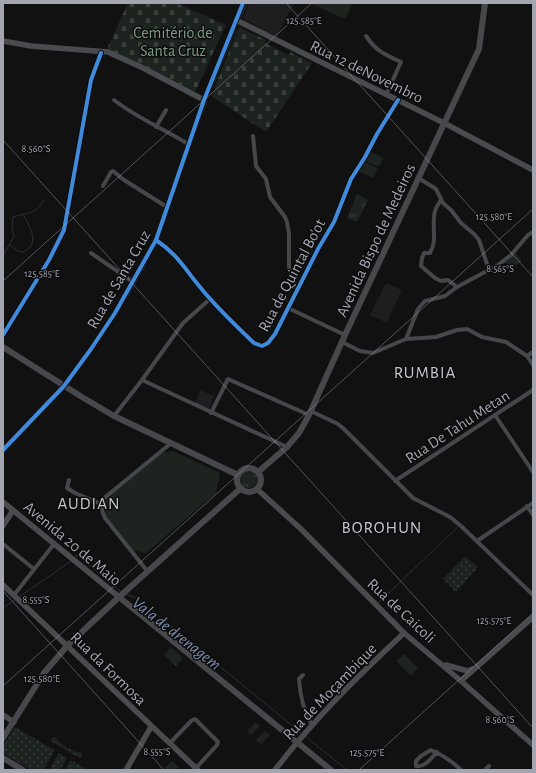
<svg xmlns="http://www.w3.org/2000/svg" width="536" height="773" font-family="'Alegreya Sans',sans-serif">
<defs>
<pattern id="grass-dots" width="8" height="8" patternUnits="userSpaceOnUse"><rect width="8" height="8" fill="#1d231f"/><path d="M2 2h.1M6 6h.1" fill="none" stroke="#3b403d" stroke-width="1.8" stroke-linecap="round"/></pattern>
<pattern id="cemetery-stones" width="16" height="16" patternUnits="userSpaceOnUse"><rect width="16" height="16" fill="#1d231f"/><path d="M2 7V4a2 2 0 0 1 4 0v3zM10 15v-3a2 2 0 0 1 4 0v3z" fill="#3b403d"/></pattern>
<pattern id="park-tufts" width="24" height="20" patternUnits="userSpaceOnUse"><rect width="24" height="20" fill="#1d231f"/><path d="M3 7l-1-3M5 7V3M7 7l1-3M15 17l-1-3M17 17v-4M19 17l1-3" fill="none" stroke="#3b403d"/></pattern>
</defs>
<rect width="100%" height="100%" fill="#111112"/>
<g fill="#1e1e20">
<polygon points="249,3 294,3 277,37 243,19"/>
<polygon points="386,283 402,290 387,323 370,315"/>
<polygon points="200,390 214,396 209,410 195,404"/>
</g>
<g fill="url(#grass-dots)">
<polygon points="464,557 467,558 478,567 456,592 443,579"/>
<polygon points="15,727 54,750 54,752 43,770 31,770 3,753 3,746"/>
<path d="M55,737c5,7 18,16 26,15l1,6h-2l-29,-17v-2z"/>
<polygon points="59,753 67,758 60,770 49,770"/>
<polygon points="70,761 72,761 88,770 65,770"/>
</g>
<g fill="url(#cemetery-stones)">
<polygon points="128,3 176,3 226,25 195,92 107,49"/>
<polygon points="239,27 266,40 265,43 288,55 290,52 312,63 266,132 211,96 215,90 214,89"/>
</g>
<g fill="url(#park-tufts)">
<polygon points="357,194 368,200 357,222 347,218"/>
<circle cx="249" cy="479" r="9"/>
<polygon points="171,647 183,658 176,666 164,655"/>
</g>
<g fill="#1d231f">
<polygon points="309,3 353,3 345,19"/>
<polygon points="369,151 384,158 379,167 364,160"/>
<polygon points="363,161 378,168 373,178 358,171"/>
<polygon points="516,253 522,261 510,270 504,262"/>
<polygon points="173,451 220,473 216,493 146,553 131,550 105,517 106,498 161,453"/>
<polygon points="404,654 418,668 411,676 396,661"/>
<polygon points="256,722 260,726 251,735 247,731"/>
<polygon points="265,731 270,735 261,744 256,740"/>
<polygon points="172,761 179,767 176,770 166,770 164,768"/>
</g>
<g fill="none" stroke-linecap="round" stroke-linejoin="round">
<g stroke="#2a3037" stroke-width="1">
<polyline points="241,18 247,3"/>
<polyline points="212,88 236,29"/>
<polyline points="201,117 207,102"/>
<path d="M10,245c3,2 5,5 8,6 7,4 15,-5 15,-12 -1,-9 -5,-17 -10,-24"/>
<path d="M3,256l11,-20 -2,-7 1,-12c16,-6 20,0 31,-17"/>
<polyline points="127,298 145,266"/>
<polyline points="74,558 77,555 121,592"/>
<polyline points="125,594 138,599 301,733"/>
<polyline points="19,597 71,561"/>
<polyline points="378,603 458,527"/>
<polyline points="3,608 15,600"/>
<polyline points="305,736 347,770"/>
</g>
<g stroke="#46474a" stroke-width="4">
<path d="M366,36c11,16 18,18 35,26l-15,33"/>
<path d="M114,100c23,18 50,29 74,44"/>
<polyline points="156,127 166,110"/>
<polyline points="253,136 256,166 266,179 270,197 285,217 287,222 289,234 289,267 297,290"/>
<polyline points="420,179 436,189 443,203 451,210 461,223 474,234 479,240 489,270"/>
<polyline points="103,186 111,172 113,171 124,180 167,207"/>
<path d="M441,200c-2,3 -5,7 -6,11 -4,14 3,29 -5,42h-6l-2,5 -1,8 14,12 6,3 7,-1 9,7"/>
<path d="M156,240c22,15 28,28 44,47 16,20 35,38 54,56l8,3 6,-3 7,-9 43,-85 16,-27 17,-43 14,-22 12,-23 21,-34"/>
<polyline points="91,253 133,282"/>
<polyline points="288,308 345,335"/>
<polyline points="3,335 49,260 64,230 91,80 101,53"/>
<polyline points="406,339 418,309 425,301 445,296 457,287 498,265 511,255 528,235 533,232"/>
<polyline points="342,342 360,351 373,353 406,339 436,337 457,330 467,329 482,337 506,342 527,356 533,352"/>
<polyline points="527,356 533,365"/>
<polyline points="142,380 287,447"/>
<polyline points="311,411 338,424 344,429 413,498 450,517 461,526 533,595"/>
<polyline points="211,413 228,379 309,415"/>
<polyline points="495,415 533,472"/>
<polyline points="114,416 142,380 183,323 210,299"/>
<polyline points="69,480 67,488 75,493 101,504"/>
<polyline points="395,481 533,390"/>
<polyline points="527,506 533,515"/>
<polyline points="477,541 533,503"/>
<polyline points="3,544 34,569"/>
<path d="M148,572l-43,-54c-4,-7 -4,-12 -2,-19l67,-55"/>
<polyline points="14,595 54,544"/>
<path d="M303,675l-4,4c1,17 4,31 13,46"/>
<polyline points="170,743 191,721 195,719 218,742 217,745 196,768"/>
<path d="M437,752c-6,6 -12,16 -21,14v-5l5,-5 10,-6c12,5 21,11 30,20"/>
<polyline points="485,770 489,766"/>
</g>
<g stroke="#4a4b4e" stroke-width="5.5">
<polyline points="236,20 444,123 533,170"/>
<polyline points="3,41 31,46 108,52 143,68 204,100"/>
<polyline points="3,450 64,386 91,349 115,313 156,240 204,100 243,3"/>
<polyline points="257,489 302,530 404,633 461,681 533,745"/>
<polyline points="3,502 119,597"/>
<polyline points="3,526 13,510"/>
<polyline points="3,585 198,770"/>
<polyline points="446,665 468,671 472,669"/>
<polyline points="461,681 533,617"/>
<polyline points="3,715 14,722"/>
<polyline points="126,770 151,727"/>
<path d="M275,770c38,-50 83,-94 129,-137"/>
</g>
<g stroke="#48484c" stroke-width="6">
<polyline points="3,347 82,397 114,416 238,475"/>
<circle cx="249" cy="480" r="12"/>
<polyline points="258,472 287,447 299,433 309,415 345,335 479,49 485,3"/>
<polyline points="119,597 331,770"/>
<polyline points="3,738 44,673 67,646 119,597 241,488"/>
<polyline points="3,758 23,770"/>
</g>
<g stroke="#0c0c0d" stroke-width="6">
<g id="cycleway">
<path d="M156,240c22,15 28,28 44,47 16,20 35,38 54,56l8,3 6,-3 7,-9 43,-85 16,-27 17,-43 14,-22 12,-23 21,-34"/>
<polyline points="3,335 49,260 64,230 91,80 101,53"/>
<polyline points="3,450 64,386 91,349 115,313 156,240 204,100 243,3"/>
</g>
</g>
<use href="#cycleway" stroke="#408adc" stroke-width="4"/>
</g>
<path fill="none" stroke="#a3a5b1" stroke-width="1" stroke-opacity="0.45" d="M286,3l247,274M3,140l530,588M3,281l309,-278M3,591l161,179M3,686l530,-477M359,770l174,-157"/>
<g text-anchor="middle" stroke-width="3" stroke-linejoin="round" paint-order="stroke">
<g font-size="16" fill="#7c9b83" stroke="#0c0c0d">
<text x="173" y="38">Cemitério de<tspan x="173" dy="18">Santa Cruz</tspan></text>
</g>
<g font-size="16" fill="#a3a5b1" stroke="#0c0c0d">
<text transform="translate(367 71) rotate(26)" y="6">Rua 12 deNovembro</text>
<text transform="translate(375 240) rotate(-65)" y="6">Avenida Bispo de Medeiros</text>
<text transform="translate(291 275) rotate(-62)" y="6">Rua de Quintal Bo'ot</text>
<text transform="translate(118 279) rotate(-60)" y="6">Rua de Santa Cruz</text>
<text transform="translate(457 426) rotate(-33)" y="6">Rua De Tahu Metan</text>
<text transform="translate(73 543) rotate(40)" y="6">Avenida 20 de Maio</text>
<text transform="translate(402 610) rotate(43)" y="6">Rua de Caicoli</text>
<text transform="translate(109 668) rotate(44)" y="6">Rua da Formosa</text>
<text transform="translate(329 691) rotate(-46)" y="6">Rua de Moçambique</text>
</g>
<g font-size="17" letter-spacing="1" fill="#c4c5ce" stroke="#0c0c0d">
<text x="425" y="378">RUMBIA</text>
<text x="89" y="509">AUDIAN</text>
<text x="382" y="533">BOROHUN</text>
</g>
<g font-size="17" font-style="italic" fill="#7d8daa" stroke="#0c0c0d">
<text transform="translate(177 633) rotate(38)" y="6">Vala de drenagem</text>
</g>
</g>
<g font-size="10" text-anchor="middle" fill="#a3a5b1" stroke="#0c0c0d" stroke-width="3" stroke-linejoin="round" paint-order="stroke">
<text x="304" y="24">125.585°E</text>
<text x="36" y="152">8.560°S</text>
<text x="494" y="220">125.580°E</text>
<text x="500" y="272">8.565°S</text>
<text x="42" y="277">125.585°E</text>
<text x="36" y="603">8.555°S</text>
<text x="494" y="624">125.575°E</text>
<text x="42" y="682">125.580°E</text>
<text x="500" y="723">8.560°S</text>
<text x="157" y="755">8.555°S</text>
<text x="367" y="756">125.575°E</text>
</g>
<rect width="536" height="773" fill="none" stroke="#a3a5b1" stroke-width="8"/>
</svg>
